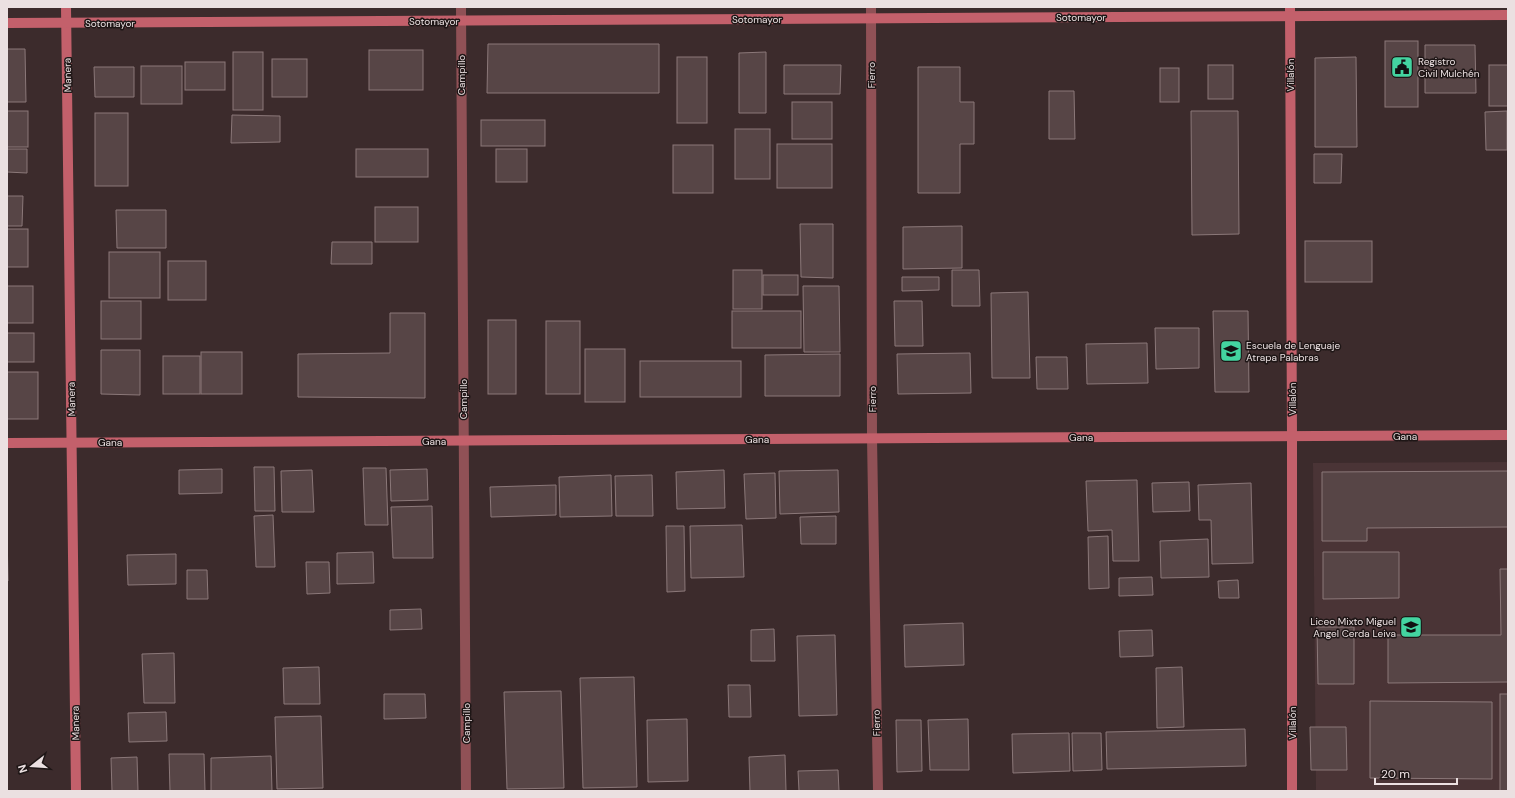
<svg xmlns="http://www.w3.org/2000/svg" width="1515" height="798" font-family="'DM Sans',sans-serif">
<rect width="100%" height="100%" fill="#3c2b2c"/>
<polygon fill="#4a3436" points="1508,462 1508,791 1316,791 1313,463"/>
<g fill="#574546" stroke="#8b7879">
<rect x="1385" y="41" width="33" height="66"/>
<polygon points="488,44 659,44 659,93 487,93"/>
<polygon points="1425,45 1475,45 1476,93 1425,93"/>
<polygon points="7,49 25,49 26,102 7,102"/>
<rect x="369" y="50" width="54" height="40"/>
<rect x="233" y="52" width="30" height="58"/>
<polygon points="766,52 766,113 739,113 739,53"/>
<rect x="677" y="57" width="30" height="66"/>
<polygon points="1356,57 1357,147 1315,147 1315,58"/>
<rect x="272" y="59" width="35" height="38"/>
<rect x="185" y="62" width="40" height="28"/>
<polygon points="784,65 841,65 840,94 784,94"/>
<rect x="1208" y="65" width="25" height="34"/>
<rect x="1489" y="65" width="19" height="41"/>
<rect x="141" y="66" width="41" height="38"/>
<polygon points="94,67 134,67 134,97 95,97"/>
<polygon points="918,67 960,67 960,102 974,102 974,144 960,144 960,193 918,193"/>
<rect x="1160" y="68" width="19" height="34"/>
<polygon points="1049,91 1074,91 1075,139 1049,139"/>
<rect x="792" y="102" width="40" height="37"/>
<rect x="7" y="111" width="21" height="36"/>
<polygon points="1191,111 1238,111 1239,234 1192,235"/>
<polygon points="1507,111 1507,150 1486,150 1485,112"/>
<rect x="95" y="113" width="33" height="73"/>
<polygon points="232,115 280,116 280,142 231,143"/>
<rect x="481" y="120" width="64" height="26"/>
<rect x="735" y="129" width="35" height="50"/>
<rect x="777" y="144" width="55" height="44"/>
<rect x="673" y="145" width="40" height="48"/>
<polygon points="7,149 27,149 27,173 7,172"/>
<rect x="356" y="149" width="72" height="28"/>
<rect x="496" y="149" width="31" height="33"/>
<polygon points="1314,154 1342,154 1341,183 1314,183"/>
<polygon points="7,196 23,196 22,226 7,226"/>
<rect x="375" y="207" width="43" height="35"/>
<polygon points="116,210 166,210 166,248 117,248"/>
<polygon points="800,224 833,224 833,278 801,277"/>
<polygon points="962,226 962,268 903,269 903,227"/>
<rect x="7" y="229" width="21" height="38"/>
<rect x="1305" y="241" width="67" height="41"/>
<polygon points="332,242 372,242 372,264 331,264"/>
<rect x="109" y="252" width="51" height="46"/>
<rect x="168" y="261" width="38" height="39"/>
<rect x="733" y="270" width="29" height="39"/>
<polygon points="952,270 979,270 980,306 952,306"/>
<rect x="763" y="275" width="35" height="20"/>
<polygon points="902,277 939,277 939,290 902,291"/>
<rect x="7" y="286" width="26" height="37"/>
<polygon points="803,286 839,286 840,352 804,352"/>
<polygon points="1028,292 1030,378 992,378 991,293"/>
<rect x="101" y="301" width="40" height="38"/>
<polygon points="894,301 922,301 923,346 895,346"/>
<rect x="732" y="311" width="69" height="37"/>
<polygon points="1213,311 1248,311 1249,392 1215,392"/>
<polygon points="390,313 425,313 425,398 298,397 298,354 390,353"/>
<rect x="488" y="320" width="28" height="74"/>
<rect x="546" y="321" width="34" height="73"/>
<polygon points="1155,328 1199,328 1199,368 1156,369"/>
<rect x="7" y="333" width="27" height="29"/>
<polygon points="1147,343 1148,383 1087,384 1086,344"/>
<rect x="585" y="349" width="40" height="53"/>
<polygon points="101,350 140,350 140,395 101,394"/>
<rect x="201" y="352" width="41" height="42"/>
<polygon points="970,353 971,393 898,394 897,354"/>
<polygon points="840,354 840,396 765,396 765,355"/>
<rect x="163" y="356" width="37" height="38"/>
<polygon points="1036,357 1067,357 1068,389 1037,389"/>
<rect x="640" y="361" width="101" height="36"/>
<rect x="7" y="372" width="31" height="47"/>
<polygon points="254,467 274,467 275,511 255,511"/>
<polygon points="363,468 386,468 388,525 365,525"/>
<polygon points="222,469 222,493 179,494 179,470"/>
<polygon points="427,469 428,500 391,501 390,470"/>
<polygon points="312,470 314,512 282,512 281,471"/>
<polygon points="724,470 725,508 677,509 676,472"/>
<polygon points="838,470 839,512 780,514 779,471"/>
<polygon points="1508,471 1508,527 1367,528 1367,541 1322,541 1322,472"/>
<polygon points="775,473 776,518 746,519 744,474"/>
<polygon points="611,475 612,516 560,517 559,477"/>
<polygon points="652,475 653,516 616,516 615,476"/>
<polygon points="1137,480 1139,561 1113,561 1112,530 1088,531 1086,481"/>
<polygon points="1189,482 1190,511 1153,512 1152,483"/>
<polygon points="1251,483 1253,563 1212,564 1211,520 1199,520 1198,485"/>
<polygon points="556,485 556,515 491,517 490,487"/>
<polygon points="432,506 433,558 393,558 391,507"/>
<polygon points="273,515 275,567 256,567 254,516"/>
<polygon points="836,516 836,544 801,544 800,517"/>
<polygon points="742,525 744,577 691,578 690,526"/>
<polygon points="666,526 684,526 685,591 667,592"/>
<polygon points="7,530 8,581 7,581"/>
<polygon points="1108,536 1109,588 1089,589 1088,537"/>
<polygon points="1208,539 1209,577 1161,578 1160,541"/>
<polygon points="373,552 374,583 337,584 337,553"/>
<polygon points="1323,552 1399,552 1399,598 1323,599"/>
<polygon points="176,554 176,584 128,585 127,555"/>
<polygon points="306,562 329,562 330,593 307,594"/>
<polygon points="1500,569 1508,569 1508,682 1388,683 1388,635 1501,635"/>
<polygon points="187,570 207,570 208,599 187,599"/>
<polygon points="1152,577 1153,595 1119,596 1119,578"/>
<polygon points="1238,580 1239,598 1219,598 1218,581"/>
<polygon points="421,609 422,629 390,630 390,610"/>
<polygon points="963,623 964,665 905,667 904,625"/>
<polygon points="1317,627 1354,627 1354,684 1318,684"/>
<polygon points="774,629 775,661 751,661 751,630"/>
<polygon points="1152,630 1153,656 1120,657 1119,631"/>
<polygon points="835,635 837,715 799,716 797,636"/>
<polygon points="174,653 175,703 144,703 142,654"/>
<polygon points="319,667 320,704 284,704 283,668"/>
<polygon points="1182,667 1184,727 1157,728 1156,668"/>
<polygon points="634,677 637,787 583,788 580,678"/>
<polygon points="728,685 750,685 751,717 729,717"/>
<polygon points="561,691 564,788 507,789 504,692"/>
<polygon points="384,694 425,694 426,718 384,719"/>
<rect x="1500" y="694" width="8" height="97"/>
<polygon points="1370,701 1492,702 1492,779 1370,778"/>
<polygon points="166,712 167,741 129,742 128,713"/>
<polygon points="321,716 323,788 277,789 275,717"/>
<polygon points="687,719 688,781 648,782 647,720"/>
<polygon points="968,719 969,770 930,770 928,720"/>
<polygon points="896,720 921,720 922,771 897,772"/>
<polygon points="1310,727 1346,727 1347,770 1311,770"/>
<polygon points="1245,729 1246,766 1107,769 1106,732"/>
<polygon points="1069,733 1070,771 1013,773 1012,734"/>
<polygon points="1072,733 1101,733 1102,770 1073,771"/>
<polygon points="169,754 204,754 205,791 170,791"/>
<polygon points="785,755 786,791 750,791 749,757"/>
<polygon points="271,756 272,791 211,791 211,758"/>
<polygon points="137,757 138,791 112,791 111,758"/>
<polygon points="838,770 839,791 799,791 798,771"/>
</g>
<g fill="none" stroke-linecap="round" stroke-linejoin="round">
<g stroke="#905156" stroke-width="10">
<polyline points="461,7 466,791"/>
<polyline points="871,7 872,438 878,791"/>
</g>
<g stroke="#c3606b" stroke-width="10">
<polyline points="66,7 76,791"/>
<polyline points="1290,7 1292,436 1292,791"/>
<polyline points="7,23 1508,15"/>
<polyline points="7,443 1508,435"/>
</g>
</g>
<defs>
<g id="civic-square" transform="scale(1.15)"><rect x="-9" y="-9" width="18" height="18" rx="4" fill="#43d4a0" stroke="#1e1616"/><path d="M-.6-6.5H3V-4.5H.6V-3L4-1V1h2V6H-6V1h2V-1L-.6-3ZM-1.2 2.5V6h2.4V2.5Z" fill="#111"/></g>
<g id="school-square" transform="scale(1.15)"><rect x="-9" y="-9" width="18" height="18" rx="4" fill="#43d4a0" stroke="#1e1616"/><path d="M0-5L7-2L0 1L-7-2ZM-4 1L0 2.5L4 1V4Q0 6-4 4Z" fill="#111"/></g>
</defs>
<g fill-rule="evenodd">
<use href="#civic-square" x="1402" y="67"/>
<use href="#school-square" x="1231" y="351"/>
<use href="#school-square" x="1411" y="627"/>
</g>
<g text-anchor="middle" stroke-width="3" stroke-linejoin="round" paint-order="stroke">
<g font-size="10" fill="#ebe0e1" stroke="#1e1616">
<text x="1081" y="21">Sotomayor</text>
<text x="757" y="23">Sotomayor</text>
<text x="434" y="25">Sotomayor</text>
<text x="110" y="27">Sotomayor</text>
<text transform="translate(67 75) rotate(-91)" y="4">Manera</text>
<text transform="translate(461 75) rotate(-90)" y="4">Campillo</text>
<text transform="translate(871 75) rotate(-90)" y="4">Fierro</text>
<text transform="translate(1290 75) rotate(-90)" y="4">Villalón</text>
<text transform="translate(71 399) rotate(-91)" y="4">Manera</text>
<text transform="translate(463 399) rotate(-90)" y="4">Campillo</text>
<text transform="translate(872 399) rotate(-90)" y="4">Fierro</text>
<text transform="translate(1292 399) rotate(-90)" y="4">Villalón</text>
<text x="1405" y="440">Gana</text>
<text x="1081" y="441">Gana</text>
<text x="757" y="443">Gana</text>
<text x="434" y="445">Gana</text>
<text x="110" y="446">Gana</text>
<text transform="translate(75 723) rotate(-91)" y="4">Manera</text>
<text transform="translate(466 723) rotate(-90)" y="4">Campillo</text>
<text transform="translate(876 723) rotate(-91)" y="4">Fierro</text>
<text transform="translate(1292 723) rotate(-90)" y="4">Villalón</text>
</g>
<g font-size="10" fill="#ebe0e1" stroke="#1e1616" text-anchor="start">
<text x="1418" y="65">Registro<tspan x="1418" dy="12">Civil Mulchén</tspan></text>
<text x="1246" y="349">Escuela de Lenguaje<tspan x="1246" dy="12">Atrapa Palabras</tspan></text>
<text x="1396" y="625" text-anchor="end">Liceo Mixto Miguel<tspan x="1396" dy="12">Angel Cerda Leiva</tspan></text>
</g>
</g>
<rect width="1515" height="798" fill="none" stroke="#ebe0e1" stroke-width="16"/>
<g transform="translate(32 766) rotate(253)" stroke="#1e1616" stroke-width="3" paint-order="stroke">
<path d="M0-3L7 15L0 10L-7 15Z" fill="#ebe0e1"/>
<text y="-6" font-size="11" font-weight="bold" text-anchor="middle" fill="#ebe0e1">N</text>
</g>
<path d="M1375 778v6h82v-6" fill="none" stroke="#ebe0e1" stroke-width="2"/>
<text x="1381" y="778" font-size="12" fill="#ebe0e1" stroke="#1e1616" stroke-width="3" paint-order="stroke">20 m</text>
</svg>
